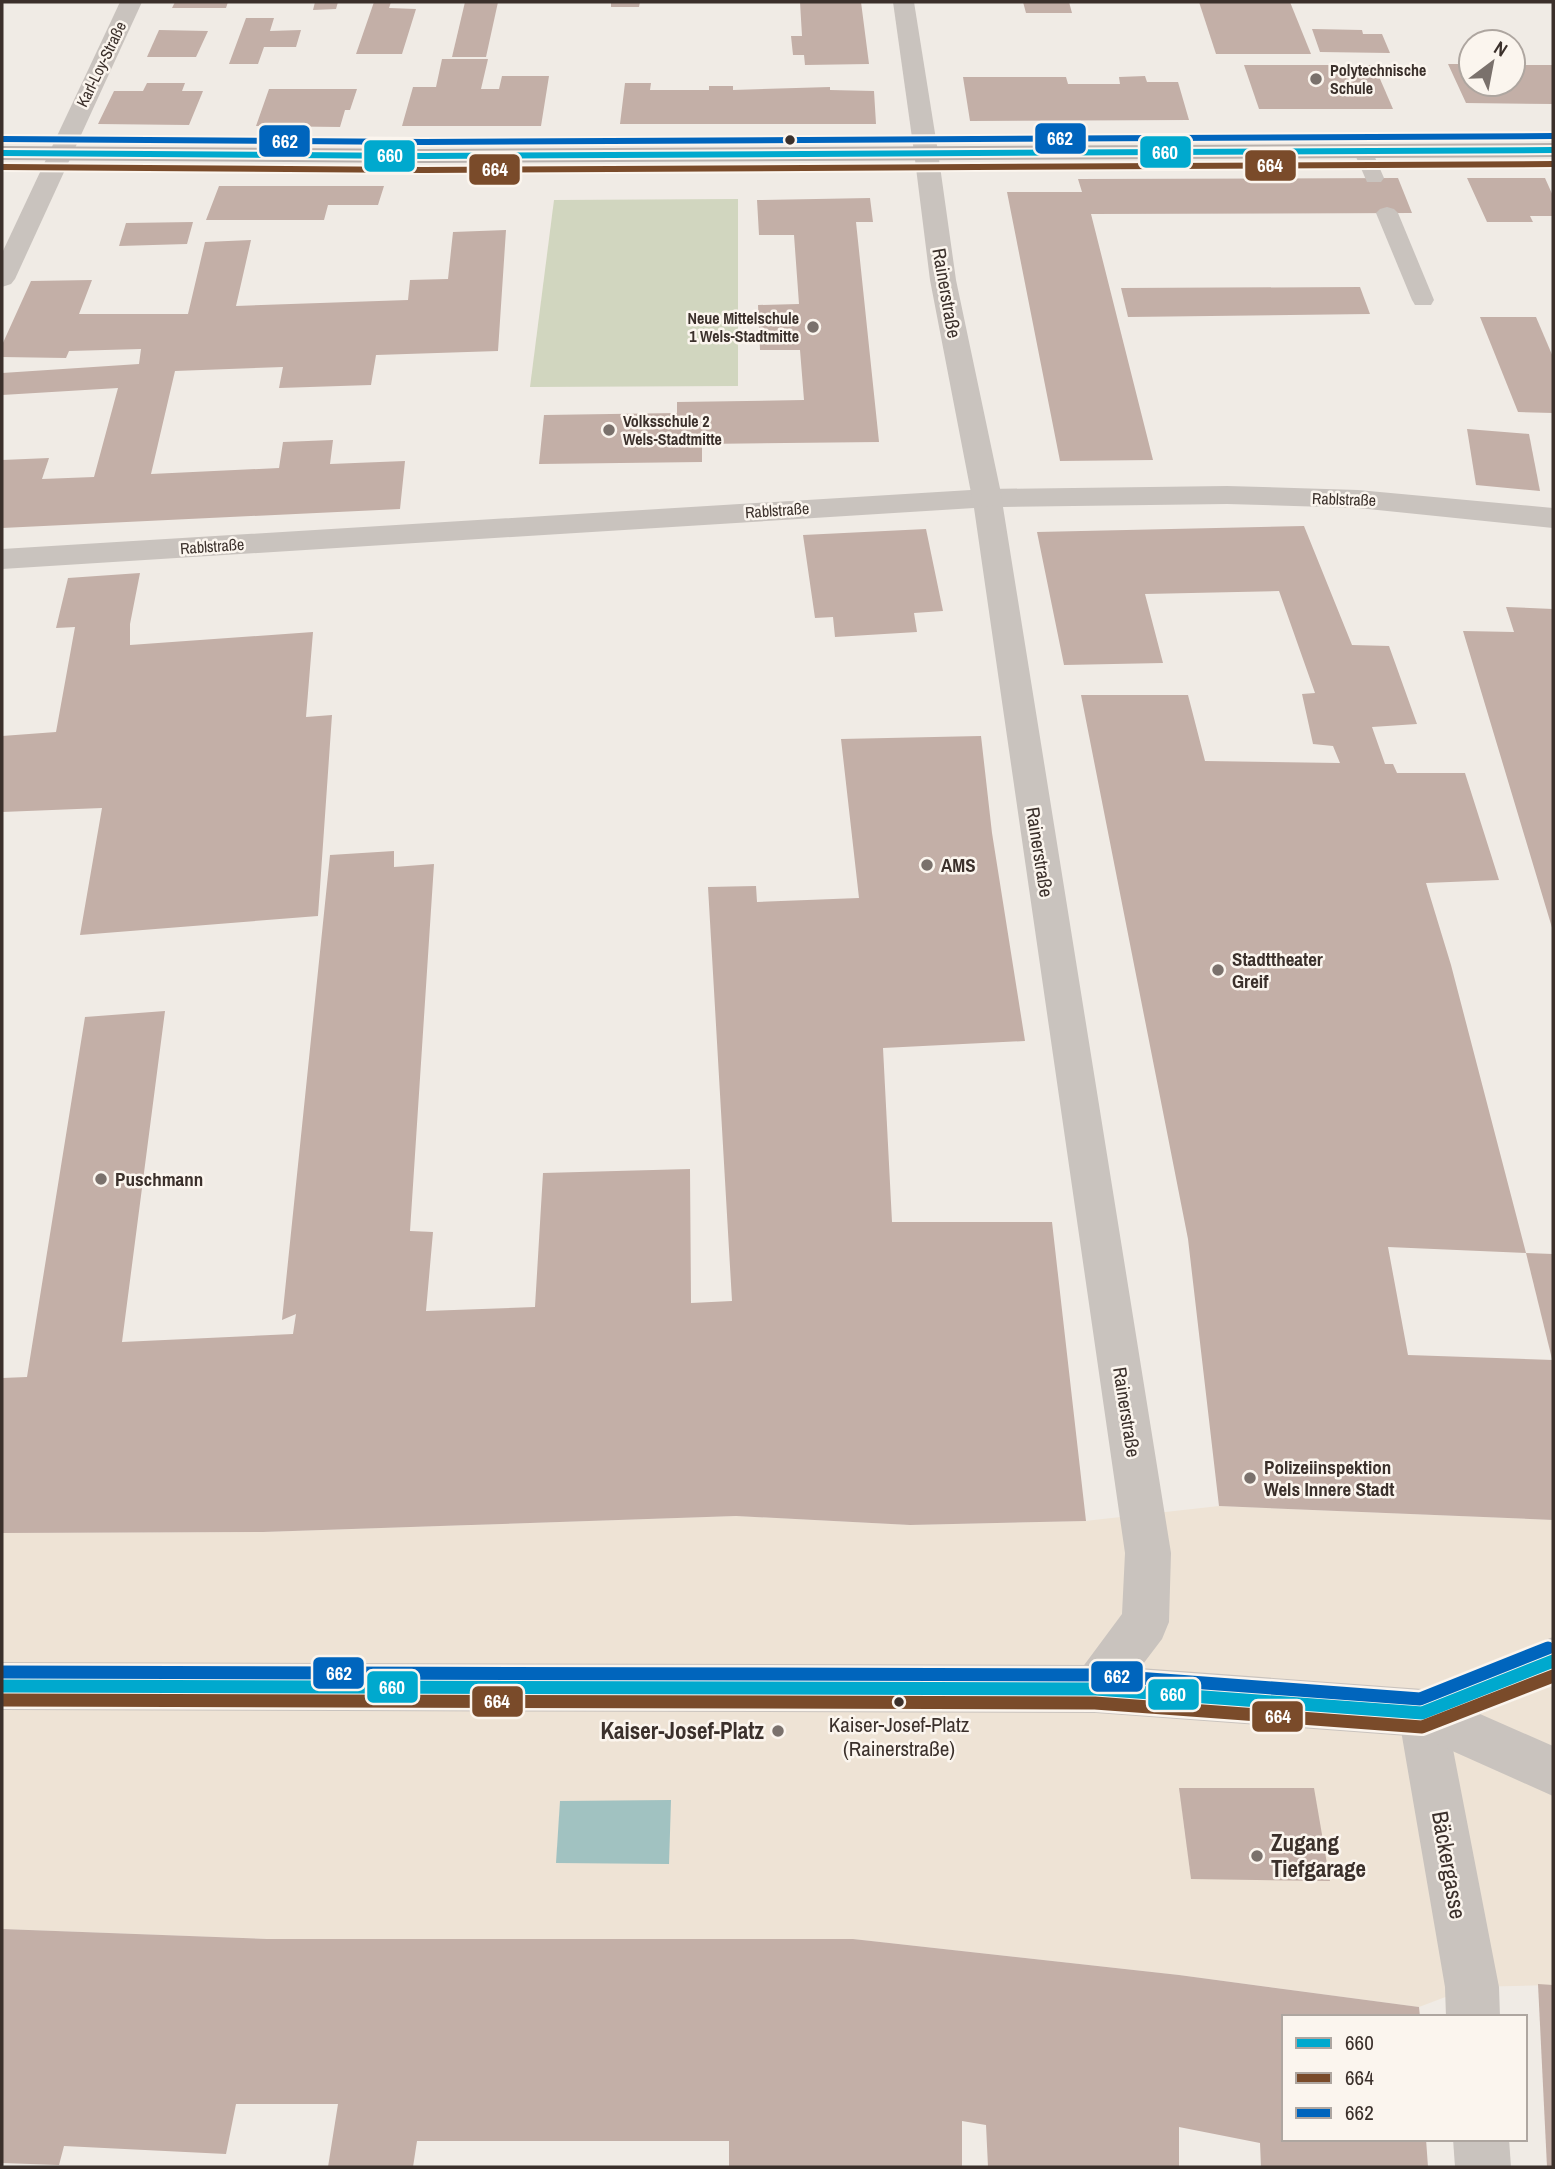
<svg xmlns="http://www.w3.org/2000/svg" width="1555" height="2169" font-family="'Archivo Narrow',sans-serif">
<rect width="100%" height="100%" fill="#f0ebe5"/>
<polygon fill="#d1d6bf" points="738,199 738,386 530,387 554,200"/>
<polygon fill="#eee3d5" points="1219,1506 1553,1520 1553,1985 1472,1987 1419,2007 1179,1975 853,1939 267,1939 2,1929 2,1533 263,1532 736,1516 910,1525 1085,1521"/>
<polygon fill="#a1c2c1" points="671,1800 669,1864 556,1863 560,1801"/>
<g fill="#c3afa7">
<polygon points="175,2 228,2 226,8 172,8"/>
<polygon points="315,2 338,2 336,9 313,10"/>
<polygon points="374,2 391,2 389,8 416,9 402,54 356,54"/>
<polygon points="465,2 498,2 486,57 452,57"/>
<polygon points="611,2 640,2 639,7 611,7"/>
<polygon points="800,2 861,2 869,64 805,65 804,55 793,55 791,36 802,36"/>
<polygon points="1023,2 1069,2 1072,13 1026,13"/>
<polygon points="1199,2 1290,2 1311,54 1216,54"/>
<polygon points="246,18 274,18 270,31 301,30 296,47 264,47 258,64 229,64"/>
<polygon points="1312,29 1362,30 1363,34 1382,34 1390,53 1320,52"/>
<polygon points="159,30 208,31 196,57 147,57"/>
<polygon points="442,59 488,59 481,89 499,89 502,76 549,76 541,126 402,126 413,87 436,87"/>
<polygon points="1448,64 1471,64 1471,84 1513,84 1513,65 1553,65 1553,104 1466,103"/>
<polygon points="1244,65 1374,65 1393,109 1259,109"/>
<polygon points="1145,76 1147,82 1178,82 1189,120 970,121 963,77 1066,77 1068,84 1120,84 1119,77"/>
<polygon points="147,83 185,83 182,91 203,91 189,125 98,124 114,91 143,91"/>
<polygon points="625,83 651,83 650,90 709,90 709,86 733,86 733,90 830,87 830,90 874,91 876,124 620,124"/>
<polygon points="269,89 357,89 350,110 345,110 340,127 256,126"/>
<polygon points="1398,178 1412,213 1091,214 1153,460 1060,461 1007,192 1082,192 1078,179"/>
<polygon points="1467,178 1545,178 1553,196 1553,216 1530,216 1533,222 1487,222"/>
<polygon points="219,186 384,186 378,205 328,205 324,220 206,220"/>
<polygon points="870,198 873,222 856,222 879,442 702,444 702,462 539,464 544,415 677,413 677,402 804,400 800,350 760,350 758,305 799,304 794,235 759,235 757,200"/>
<polygon points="193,222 187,244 119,246 126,223"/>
<polygon points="506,230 498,351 376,355 371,385 279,388 283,367 175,371 151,474 279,468 283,442 333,440 330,464 405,461 400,509 2,528 2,460 49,458 42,479 94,477 118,388 2,395 2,373 139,364 141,349 69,351 66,358 2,357 2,345 31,281 92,280 79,314 188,314 205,242 251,240 236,306 408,300 410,280 448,279 453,232"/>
<polygon points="1360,287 1370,314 1128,317 1121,288"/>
<polygon points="1480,317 1536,317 1553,357 1553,413 1518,412"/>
<polygon points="1467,429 1529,434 1540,491 1476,485"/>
<polygon points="1304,526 1352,645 1389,646 1417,724 1372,727 1385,764 1393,764 1397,773 1465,773 1499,880 1426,883 1451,965 1526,1253 1388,1247 1408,1355 1553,1360 1553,1520 1219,1506 1188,1239 1081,695 1188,695 1205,761 1340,763 1333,746 1313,744 1302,694 1315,693 1279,591 1145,594 1163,663 1064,665 1037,532"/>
<polygon points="926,529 943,611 914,613 917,632 835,637 833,617 815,618 803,535"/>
<polygon points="140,573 130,624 130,645 313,632 306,717 332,715 318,916 80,935 102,808 2,812 2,736 56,732 75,627 56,628 68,578"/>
<polygon points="1506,607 1553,609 1553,931 1463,631 1514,632"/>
<polygon points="981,736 992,833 1025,1041 883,1048 892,1222 1052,1222 1086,1521 910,1525 736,1516 263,1532 2,1533 2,1378 27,1377 85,1017 165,1011 122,1342 293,1334 296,1314 282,1320 330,855 394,851 394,867 434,864 410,1231 433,1232 426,1311 535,1307 543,1173 690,1169 691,1303 732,1301 708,887 756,886 757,902 859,898 841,739"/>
<polygon points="1526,1253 1553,1254 1553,1359 1552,1359"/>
<polygon points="1179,1788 1314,1788 1330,1881 1191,1879"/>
<polygon points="2,1929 267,1939 853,1939 1179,1975 1419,2007 1420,2017 1284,2017 1284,2139 1426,2139 1428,2167 1261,2167 1260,2143 1179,2127 1179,2167 988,2167 986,2125 962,2121 962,2167 729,2167 729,2141 417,2141 413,2167 328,2167 338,2104 236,2104 226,2154 64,2146 59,2165 2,2163"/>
<polygon points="1538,1984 1553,1985 1553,2167 1547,2167"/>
</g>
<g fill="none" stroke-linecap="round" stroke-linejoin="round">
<g fill="#c9c3be" fill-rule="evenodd">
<polygon points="1363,144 1370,146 1384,178 1381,182 1367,182 1353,150 1356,146"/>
<polygon points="1387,207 1394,209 1398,213 1434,300 1431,305 1415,305 1412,300 1376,213 1380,209"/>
</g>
<g fill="#c9c3be" fill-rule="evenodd">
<polygon points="1422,1689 1439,1696 1446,1713 1499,1987 1500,2017 1446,2017 1445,1987 1398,1713 1405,1696"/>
<polygon points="1453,2139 1509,2139 1511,2167 1455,2167"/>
</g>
<g fill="#c9c3be" fill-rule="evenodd">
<polygon points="120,2 142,2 15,279 11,284 2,287 2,253"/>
<polygon points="893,2 914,2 938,152 934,157 918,157 914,152"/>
<polygon points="1227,486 1358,490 1553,508 1553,528 1358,508 1227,504 1003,507 1171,1553 1169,1622 1162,1639 1140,1668 1422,1689 1553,1637 1553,1685 1480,1714 1553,1746 1553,1796 1421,1737 1096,1713 1079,1706 1072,1689 1079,1672 1122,1614 1125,1553 974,508 2,569 2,549 987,489"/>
</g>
<g fill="#c9c3be" fill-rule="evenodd">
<polygon points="926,145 934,147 938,152 956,280 1002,498 997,505 987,507 977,505 972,498 930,280 914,152 918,147"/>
<polygon points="2,1662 1096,1665 1113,1672 1120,1689 1113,1706 1096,1713 2,1710"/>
</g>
<polygon fill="#b8b1ad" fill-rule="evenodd" points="1553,143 1553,157 424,163 2,160 2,146 424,149"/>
<g stroke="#fbf5ee" stroke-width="10">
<polyline id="bus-1-far1" points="2,153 424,156 1553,150"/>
</g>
<g stroke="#fbf5ee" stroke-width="18">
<polyline id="bus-1" points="2,1686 1096,1689 1422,1713 1553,1661"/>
</g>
<g stroke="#fbf5ee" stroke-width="10">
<polyline id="bus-2-far1" points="2,167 424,170 1553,164"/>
</g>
<g stroke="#fbf5ee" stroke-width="18">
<polyline id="bus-2" points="2,1700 1095,1703 1422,1727 1553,1676"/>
</g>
<g stroke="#fbf5ee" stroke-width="10">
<polyline id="bus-3-far1" points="2,139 424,142 1553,136"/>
</g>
<g stroke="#fbf5ee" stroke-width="18">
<polyline id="bus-3" points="2,1672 1096,1675 1420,1699 1548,1648"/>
</g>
<use href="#bus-1-far1" stroke="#00a9ce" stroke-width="6"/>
<use href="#bus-1" stroke="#00a9ce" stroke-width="13"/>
<use href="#bus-2-far1" stroke="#7a4b2a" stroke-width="6"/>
<use href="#bus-2" stroke="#7a4b2a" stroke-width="13"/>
<use href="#bus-3-far1" stroke="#0065bd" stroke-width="6"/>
<use href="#bus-3" stroke="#0065bd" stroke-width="13"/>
</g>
<g fill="#7a716c" stroke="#fbf5ee" stroke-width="2.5">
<circle cx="1316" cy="79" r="7"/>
<circle cx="813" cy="327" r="7"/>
<circle cx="609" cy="430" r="7"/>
<circle cx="927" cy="865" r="7"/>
<circle cx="1218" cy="970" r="7"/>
<circle cx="101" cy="1179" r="7"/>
<circle cx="1250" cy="1478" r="7"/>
<circle cx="778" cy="1731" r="7"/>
<circle cx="1257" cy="1856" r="7"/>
</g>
<g fill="#3b302b" stroke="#fbf5ee" stroke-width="2.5">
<circle cx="790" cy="140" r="6"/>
<circle cx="899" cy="1702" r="6"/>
</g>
<g text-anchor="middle" stroke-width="5" stroke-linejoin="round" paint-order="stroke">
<g font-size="16" fill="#3b302b" stroke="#fbf5ee">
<text transform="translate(101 64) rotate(-64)" y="6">Karl-Loy-Straße</text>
<text transform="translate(1344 499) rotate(2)" y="6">Rablstraße</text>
<text transform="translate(777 510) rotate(-4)" y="6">Rablstraße</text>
<text transform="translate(212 546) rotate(-4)" y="6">Rablstraße</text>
</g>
<g font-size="16" font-weight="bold" fill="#3b302b" stroke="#fbf5ee" text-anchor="start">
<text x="1330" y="76">Polytechnische<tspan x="1330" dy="18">Schule</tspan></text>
<text x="799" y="324" text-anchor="end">Neue Mittelschule<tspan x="799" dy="18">1 Wels-Stadtmitte</tspan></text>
<text x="623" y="427">Volksschule 2<tspan x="623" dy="18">Wels-Stadtmitte</tspan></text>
</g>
<g font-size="19" fill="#3b302b" stroke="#fbf5ee">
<text transform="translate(947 293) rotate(80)" y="7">Rainerstraße</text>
<text transform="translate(1040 852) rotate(81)" y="7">Rainerstraße</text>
<text transform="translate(1127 1412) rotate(81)" y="7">Rainerstraße</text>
</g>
<g font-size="19" font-weight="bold" fill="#3b302b" stroke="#fbf5ee" text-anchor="start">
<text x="941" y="872">AMS</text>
<text x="1232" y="966">Stadttheater<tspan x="1232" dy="22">Greif</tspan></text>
<text x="115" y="1186">Puschmann</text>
<text x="1264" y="1474">Polizeiinspektion<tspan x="1264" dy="22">Wels Innere Stadt</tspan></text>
</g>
<g font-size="21" fill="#3b302b" stroke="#fbf5ee">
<text x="899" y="1732">Kaiser-Josef-Platz<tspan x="899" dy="24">(Rainerstraße)</tspan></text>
</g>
<g font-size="23" font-weight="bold" fill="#3b302b" stroke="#fbf5ee" text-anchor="end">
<text x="764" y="1739">Kaiser-Josef-Platz</text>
<text x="1271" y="1851" text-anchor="start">Zugang<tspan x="1271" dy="26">Tiefgarage</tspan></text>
</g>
<g font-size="23" fill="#3b302b" stroke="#fbf5ee">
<text transform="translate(1449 1865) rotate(80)" y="8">Bäckergasse</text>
</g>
</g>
<g stroke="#fbf5ee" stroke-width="2.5">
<rect x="1034" y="122" width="53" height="33" rx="7" fill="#0065bd"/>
<rect x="258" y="124" width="53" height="34" rx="7" fill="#0065bd"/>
<rect x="1139" y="135" width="53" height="34" rx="7" fill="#00a9ce"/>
<rect x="363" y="139" width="53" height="34" rx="7" fill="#00a9ce"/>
<rect x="1244" y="149" width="53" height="33" rx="7" fill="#7a4b2a"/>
<rect x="468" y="153" width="53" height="33" rx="7" fill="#7a4b2a"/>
<rect x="312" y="1656" width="53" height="34" rx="7" fill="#0065bd"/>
<rect x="1090" y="1660" width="54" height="33" rx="7" fill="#0065bd"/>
<rect x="366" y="1670" width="53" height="34" rx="7" fill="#00a9ce"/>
<rect x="1147" y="1678" width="53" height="33" rx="7" fill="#00a9ce"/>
<rect x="471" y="1685" width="53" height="33" rx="7" fill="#7a4b2a"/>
<rect x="1251" y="1700" width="53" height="33" rx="7" fill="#7a4b2a"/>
</g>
<g font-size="19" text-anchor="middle" font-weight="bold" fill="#fff">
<text x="1060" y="145">662</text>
<text x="285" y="148">662</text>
<text x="1165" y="159">660</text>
<text x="390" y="162">660</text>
<text x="1270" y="172">664</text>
<text x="495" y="176">664</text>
<text x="339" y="1680">662</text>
<text x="1117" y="1683">662</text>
<text x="392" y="1694">660</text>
<text x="1173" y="1701">660</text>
<text x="497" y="1708">664</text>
<text x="1278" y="1723">664</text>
</g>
<rect width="1555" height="2169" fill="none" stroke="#3b302b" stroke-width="7"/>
<rect x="1282" y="2015" width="245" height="126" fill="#fbf5ee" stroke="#aea6a0" stroke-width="2"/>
<rect x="1296" y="2038" width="35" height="10" fill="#00a9ce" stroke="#aea6a0" stroke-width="2"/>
<text x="1345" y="2050" font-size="21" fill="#3b302b">660</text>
<rect x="1296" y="2073" width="35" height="10" fill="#7a4b2a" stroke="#aea6a0" stroke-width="2"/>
<text x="1345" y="2085" font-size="21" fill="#3b302b">664</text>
<rect x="1296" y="2108" width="35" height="10" fill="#0065bd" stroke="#aea6a0" stroke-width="2"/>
<text x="1345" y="2120" font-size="21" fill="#3b302b">662</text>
<g transform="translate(1492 63) rotate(32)"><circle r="33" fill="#fbf5ee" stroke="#aea6a0" stroke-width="2"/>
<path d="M0-5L12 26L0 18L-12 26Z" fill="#7a716c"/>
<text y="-10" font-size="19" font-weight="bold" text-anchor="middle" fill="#3b302b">N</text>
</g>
</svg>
